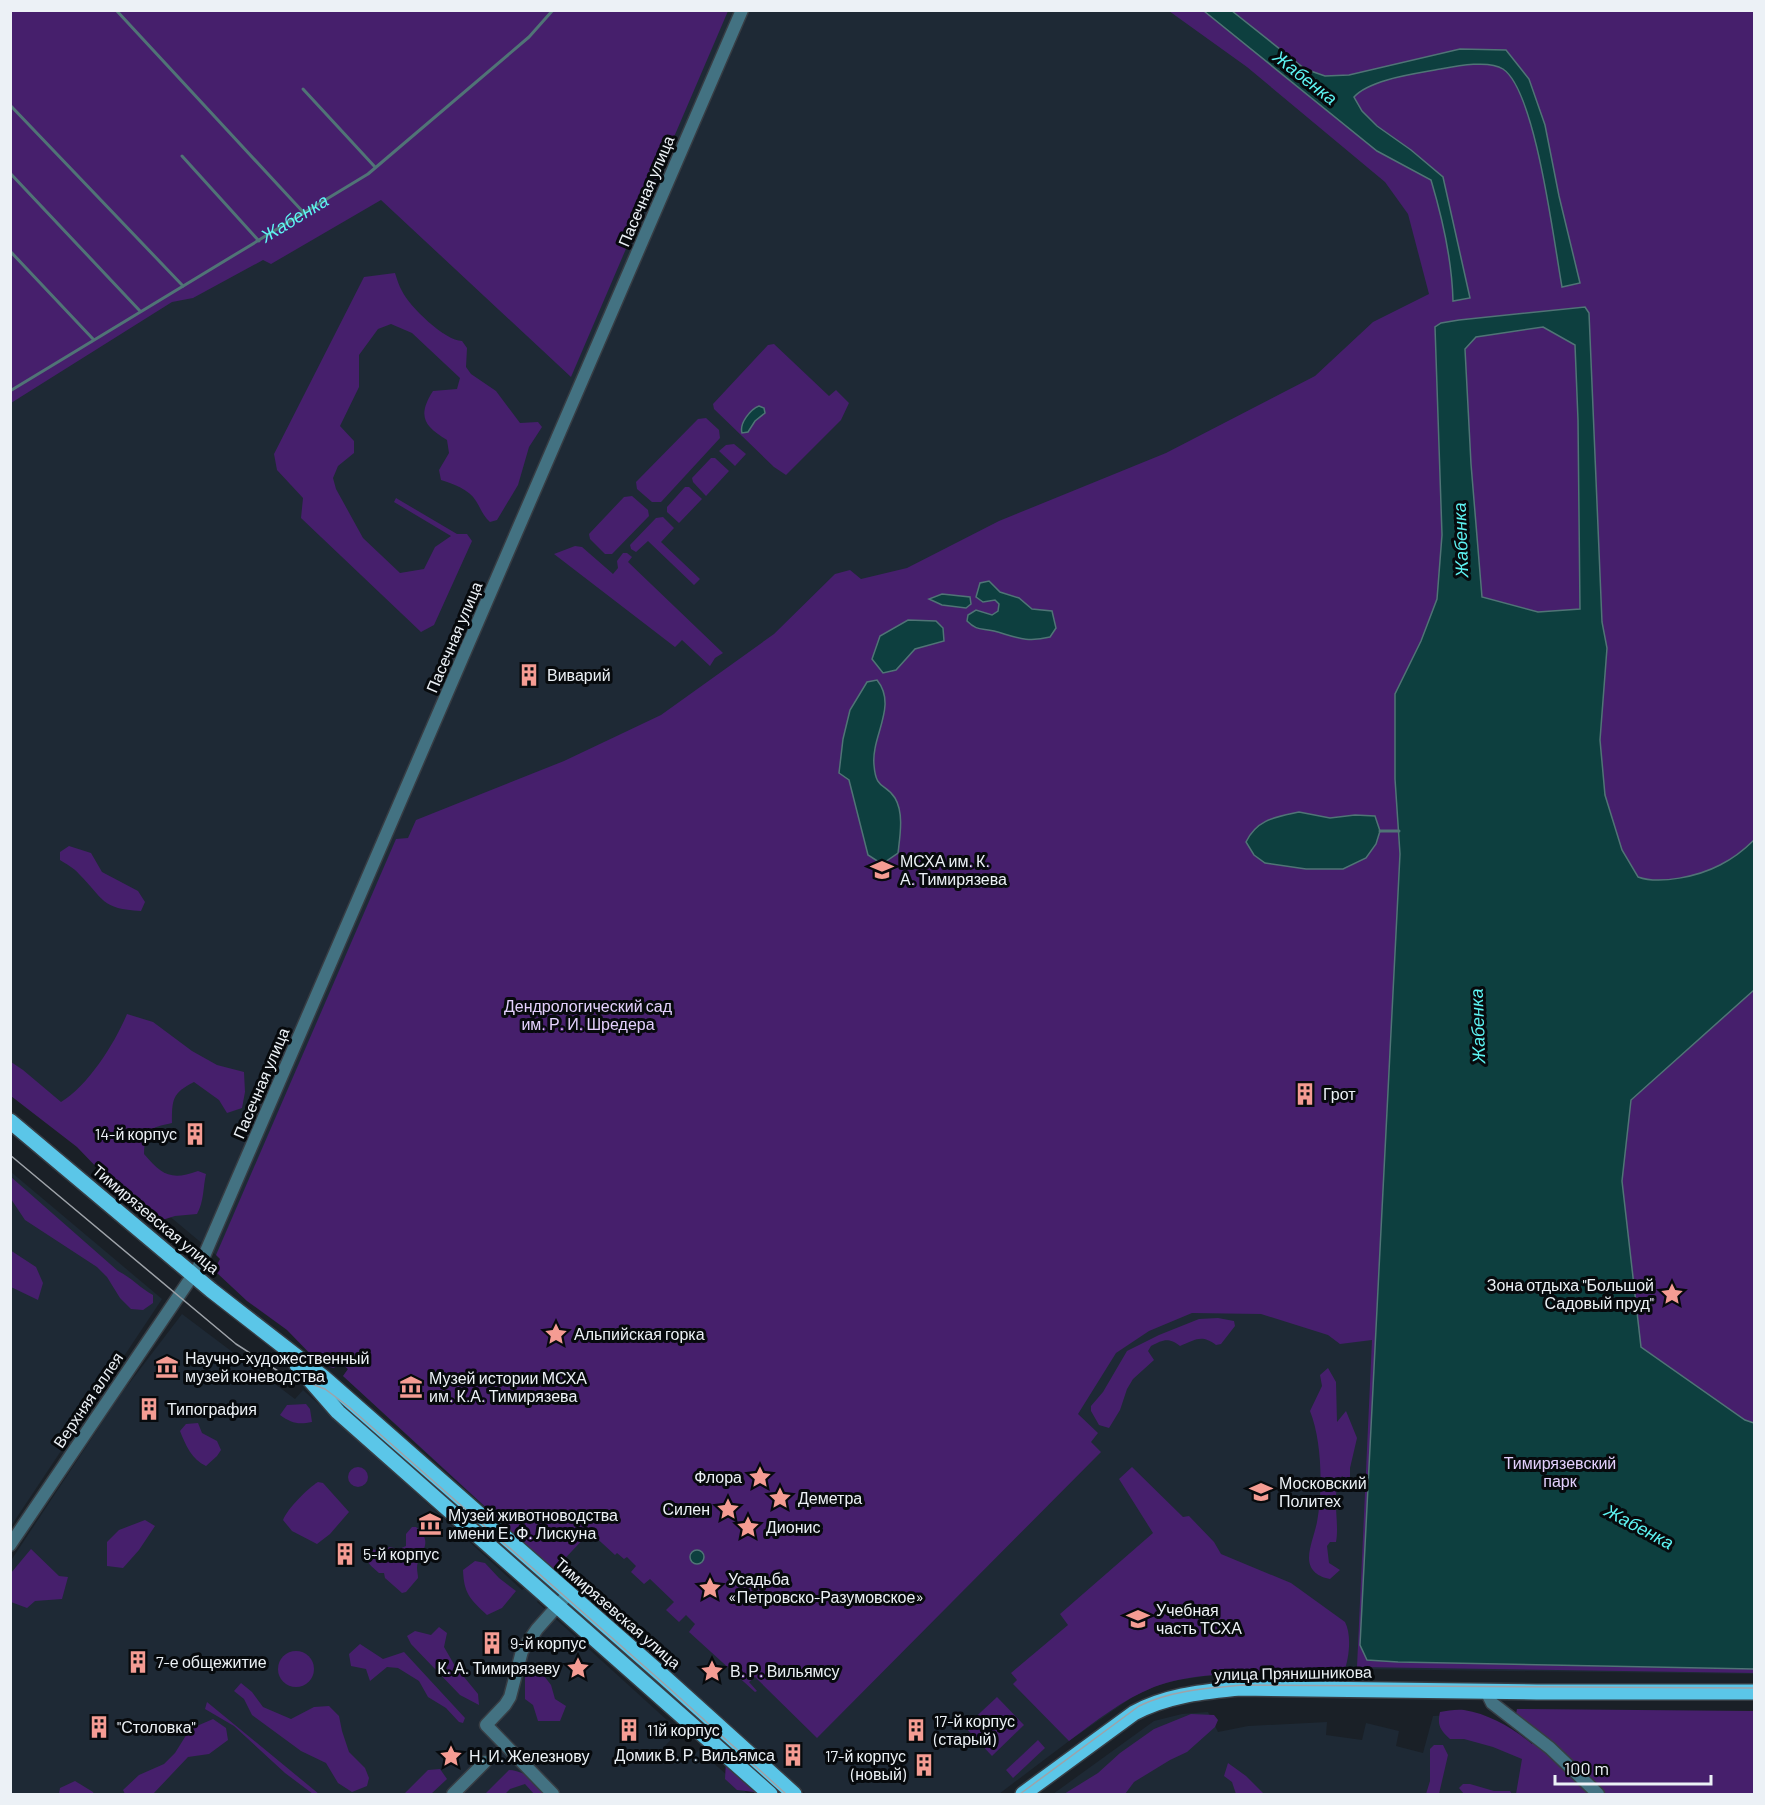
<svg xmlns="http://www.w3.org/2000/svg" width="1765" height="1805" font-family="Barlow,sans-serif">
<rect width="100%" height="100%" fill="#1a2027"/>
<g fill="#1e2935">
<polygon points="10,11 1754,11 1754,1674 1357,1669 1344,1672 1213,1675 1178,1680 1156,1686 1134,1696 1069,1741 999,1794 806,1794 710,1708 553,1572 553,1570 343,1376 348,1369 216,1255 11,1084"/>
<polygon points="11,1172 162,1299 11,1526"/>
<polygon points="182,1314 295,1399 303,1390 522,1590 526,1587 539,1599 537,1602 679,1731 665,1746 685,1764 699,1750 748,1794 11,1794 10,1562 121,1394"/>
<polygon points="1208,1712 1218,1732 1248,1726 1327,1722 1326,1735 1362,1740 1366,1723 1399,1731 1396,1746 1423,1753 1433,1716 1480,1714 1530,1752 1519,1794 1053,1794 1154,1721 1182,1714"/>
</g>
<g fill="#461f6c">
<polygon points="11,11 728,11 571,377 381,200 271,264 263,260 193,298 172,302 11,403"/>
<polygon points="1169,11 1754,11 1754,1673 1357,1667 1372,1340 1340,1344 1328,1335 1261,1314 1192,1313 1149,1331 1116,1353 1078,1414 1098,1433 1091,1442 1101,1452 817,1738 755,1677 749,1682 757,1691 755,1692 689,1632 695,1624 686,1615 679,1622 666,1610 674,1602 650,1579 644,1584 631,1572 636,1566 627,1557 624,1559 617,1553 615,1555 590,1532 554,1570 343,1376 348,1369 339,1362 334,1368 321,1365 287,1330 247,1301 217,1273 215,1268 220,1259 216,1255 396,839 408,838 416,820 564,761 661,715 774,634 835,574 850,570 861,579 907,568 999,521 1166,453 1315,376 1373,322 1429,294 1408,214 1385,182 1247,67"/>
<path d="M395,273c2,6 4,13 7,18 7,15 43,50 60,50l5,7 -1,19 5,7 25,17 24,32 18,-1 4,5 -13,20 -11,38 -21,35 -7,2c-7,-6 -9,-13 -14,-21 -7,-12 -23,-17 -35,-21l-2,-10 10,-17 -2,-13c-23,-14 -30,-24 -14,-49l24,-2 3,-11 -48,-45 -21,-9 -13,5 -19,26v32l-19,39 14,15v12l-16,13 -5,12 3,11 27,49 37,35 24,-4 11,-22 16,-11 -57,-34 2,-4 61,36h10l5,7 -38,84 -13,7 -120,-114 2,-20 -26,-28 -3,-16 90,-177z"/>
<polygon points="774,344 829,396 836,390 849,403 841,420 786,475 774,467 714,409 713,404 768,345"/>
<polygon points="706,418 719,430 720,438 661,502 652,502 637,489 636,482 698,419"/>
<polygon points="734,444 746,454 735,466 719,451 726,445"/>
<polygon points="711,458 715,458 729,471 706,496 693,482 692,478"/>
<polygon points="685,487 689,487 702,499 679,523 667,512 667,507"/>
<polygon points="632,496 648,510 649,516 612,554 605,554 590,539 589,534 624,497"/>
<polygon points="663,517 674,528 661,542 700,579 694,585 648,541 636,552 631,549 630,545 656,518"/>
<polygon points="575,546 582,547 613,574 618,568 617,561 623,553 627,553 632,557 628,562 723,653 715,658 710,666 682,640 675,647 554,554"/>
<path d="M69,846l22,7 11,19 36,19 7,11 -4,9c-40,-2 -37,-12 -62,-37 -5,-6 -13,-10 -19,-14v-8z"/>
<path d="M127,1014l26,8 39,29 25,14 27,7 1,20 -3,16 -15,5 -8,-13 -25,-18c-22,11 -22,18 -22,41 -23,5 -27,6 -28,31 18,21 27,27 54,17l8,3c-3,13 -2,28 -9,40l-22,2 -16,5 -19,-15 -12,-17 -25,-15 -26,-27 -66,-51v-34l12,8 38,32c27,-16 54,-59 66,-88z"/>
<path d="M11,1177l107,94c14,7 22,17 35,24v8l-10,7 -12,-1 -11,-11 -13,-21 -10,-10 -72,-47 -14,-21z"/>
<polygon points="10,1250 36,1267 43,1283 38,1300 11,1287"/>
<path d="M1218,1318l16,3 1,5 -14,18 -5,1c-15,-11 -20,-5 -36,1 -12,-9 -17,-6 -29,0l-3,5 6,9 -21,19 -6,10 -7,21 -11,18 -10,-3 -8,-14v-5l12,-14 24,-41 32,-16 40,-16z"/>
<path d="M1328,1368l8,14 1,40 9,-11 11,27 -7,30v19l-4,-8 -4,-3c-12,17 -2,45 -6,66h-6l-3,4 2,17 11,7 -10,9c-11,-2 -21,-8 -21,-21 0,-11 6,-25 8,-36 6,-32 5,-81 -7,-111l12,-25 -2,-11z"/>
<path d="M306,1404l4,5 2,13c-14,3 -21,1 -32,-7l7,-10z"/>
<path d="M198,1423l4,10 15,8 4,9 -4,6 -11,10c-14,-6 -21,-22 -26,-35l6,-7z"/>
<circle cx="358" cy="1477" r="10"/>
<path d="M1132,1467l51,50 6,-1 25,26 7,12 70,29 54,39c7,13 4,37 -1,50 -54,1 -141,-4 -190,15 -32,13 -58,34 -85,54l-56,-57 4,-4 -6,-7 57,-48 -8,-11 93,-81 -34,-54z"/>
<path d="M318,1482l5,1 26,29 -19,22 -13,10 -25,-13 -9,-11c4,-11 25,-32 35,-38z"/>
<polygon points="145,1520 155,1526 139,1550 123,1568 107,1566 107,1542 119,1530"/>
<path d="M412,1527h4c20,17 2,25 1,41 0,3 1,7 1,10l-12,14 -4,1 -17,-15 -1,-5h-5c-7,-6 -13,-11 -15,-20l5,-4 8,1 6,4 6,-7 10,2 7,-3v-12z"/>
<polygon points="31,1549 59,1576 68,1577 62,1599 35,1601 27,1608 11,1602 11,1573"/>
<path d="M475,1561l10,2 14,15 17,13 -14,17 -15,7c-17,-16 -23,-21 -24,-45z"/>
<polygon points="439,1627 447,1633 444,1647 455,1666 478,1694 479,1705 460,1695 411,1644 407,1636 415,1631 431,1635"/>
<polygon points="360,1644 383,1659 404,1652 465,1718 463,1723 459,1722 446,1708 428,1697 419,1681 398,1668 387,1667 370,1681 366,1669 351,1666 349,1654"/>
<circle cx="296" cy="1669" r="18"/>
<polygon points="538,1668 551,1685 555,1699 566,1706 560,1721 538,1721 533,1705 525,1699 525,1674 531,1669"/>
<polygon points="241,1683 252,1692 263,1707 291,1719 314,1707 329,1706 339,1716 342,1731 349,1752 365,1768 369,1778 367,1786 352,1792 338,1783 326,1763 301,1751 252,1715 244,1699 234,1691"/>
<polygon points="997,1697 1024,1725 992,1756 965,1727"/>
<polygon points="207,1702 319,1794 313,1794 285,1773 234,1726 205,1709"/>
<path d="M1517,1709l237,2v83h-238l6,-35 -29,-12 -29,-8h-14c-10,-9 -13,-14 -10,-27 7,-1 16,-3 24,-2 25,4 49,18 68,34l4,-12 -20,-18z"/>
<polygon points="1191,1714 1214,1715 1218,1720 1215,1727 1187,1752 1170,1760 1134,1782 1125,1794 1064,1794 1098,1773 1120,1753 1154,1729"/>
<polygon points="213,1719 226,1728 228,1740 209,1754 188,1757 153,1794 125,1794 123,1790 139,1775 164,1764 175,1753 190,1729"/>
<polygon points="1038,1740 1045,1748 1013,1778 1006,1770"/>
<polygon points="1434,1745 1443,1745 1448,1755 1439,1794 1426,1794 1430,1781 1430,1749"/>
<polygon points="726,1761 769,1794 756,1794 754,1792 737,1790 725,1779"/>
<polygon points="1228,1763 1246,1776 1264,1794 1236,1794 1232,1782 1224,1776"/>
<polygon points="440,1769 447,1779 431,1794 396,1794 405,1793 428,1770"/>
<path d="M509,1770c16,1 27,11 37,24h-12l-9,-10 -15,5 -5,5h-20z"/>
<polygon points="75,1781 93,1792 94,1794 59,1794 60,1788"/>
<polygon points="1463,1784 1470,1784 1494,1791 1510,1791 1512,1794 1464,1794 1459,1788"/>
</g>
<g fill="#0d3f3f" stroke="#507476" stroke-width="1.5" fill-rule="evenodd">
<path d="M1204,11h28l73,58 20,7 24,-1 111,-26 46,1 23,29 16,46 14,71 21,87 -18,4c-8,-43 -26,-196 -59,-218 -15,-10 -51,-2 -68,1 -22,4 -66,10 -81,27l8,14 15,15 34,24 32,27 27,121 -17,3c-1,-42 -10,-81 -22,-121l-54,-29z"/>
<path d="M1585,307l4,6 13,309 5,26 -7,92 5,55 17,55 16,27c22,8 61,-1 82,-12 12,-6 25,-16 34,-25v150l-123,110 -9,81 19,166 104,73 9,3v246l-356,-7 -31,-2 -7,-15 40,-791 -5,-75v-85l26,-53 16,-42 5,-64 -7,-208 6,-4 18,-3zM1543,327l32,18 3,75 2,189 -42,3 -56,-15 -11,-133 -6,-115 11,-12z"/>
<path d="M759,406l5,2 1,5 -10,8 -7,11 -6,1c-3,-10 9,-24 17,-27z"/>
<path d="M989,581l11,11 19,6 13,11 20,2 4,17 -6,9c-24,6 -34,0 -56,-6 -13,-3 -17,0 -27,-10l1,-6 8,-5 16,5 6,-4 1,-7 -4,-4 -12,2 -7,-5 4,-14z"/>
<polygon points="942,594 970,597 971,604 966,608 942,605 929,599"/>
<polygon points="908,620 936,621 943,628 944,641 915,649 896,670 883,673 872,659 880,636"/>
<path d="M877,680c21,26 -6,56 -3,85 2,26 11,17 21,33 9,15 5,38 3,55l-16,11 -14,-9 -19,-75 -10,-7 4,-34 7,-29 17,-28z"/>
<path d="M1299,812l31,6 25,-3 20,1 5,15 -4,13 -10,14 -23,11h-37l-41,-6 -11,-8 -8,-13c11,-23 30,-25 53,-30z"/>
<circle cx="697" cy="1557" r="7"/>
</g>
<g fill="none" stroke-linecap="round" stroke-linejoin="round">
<g stroke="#507476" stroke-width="3">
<polyline points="116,10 304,213"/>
<polyline points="303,89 375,167"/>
<polyline points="10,105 183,286"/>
<polyline points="182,156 259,241"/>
<polyline points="10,173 140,311"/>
<polyline points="10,251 93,339"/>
<path id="s1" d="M10,391l358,-217 161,-137 24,-27"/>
<polyline points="1380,831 1399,831"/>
</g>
<g stroke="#373d44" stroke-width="15">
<g id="minor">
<polyline points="10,1545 201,1263 742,10"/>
<polyline points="1486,1691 1492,1703 1550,1748 1598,1794"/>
<polyline points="453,1794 485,1762"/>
<polyline points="553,1794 486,1725 505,1705 510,1697 522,1651 537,1629 569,1593"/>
</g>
</g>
<g stroke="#373d44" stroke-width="18">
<g id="major">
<polyline points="10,1121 211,1290 323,1377 662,1675 794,1794"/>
<polyline points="297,1365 338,1412 770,1794"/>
<path d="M1023,1794l111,-81c33,-18 69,-21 106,-25l297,4h217"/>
</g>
</g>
<use href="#minor" stroke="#437282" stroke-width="12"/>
<use href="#major" stroke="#5bc6e8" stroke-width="15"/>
<g stroke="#9ea3a9" stroke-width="1.5">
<polyline points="10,1155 236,1344 278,1371 325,1389 349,1407 669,1688 786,1794"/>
<path d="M1020,1794l119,-88c32,-16 70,-18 104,-21l511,3"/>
</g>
</g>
<defs>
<g id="building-bare" transform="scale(1.8)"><path d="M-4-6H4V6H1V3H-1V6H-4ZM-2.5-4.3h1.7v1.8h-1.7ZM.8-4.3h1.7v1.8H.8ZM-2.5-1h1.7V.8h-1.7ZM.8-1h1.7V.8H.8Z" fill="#f59c93" stroke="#070a0d" stroke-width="2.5" paint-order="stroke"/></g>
<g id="university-bare" transform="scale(1.8)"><path d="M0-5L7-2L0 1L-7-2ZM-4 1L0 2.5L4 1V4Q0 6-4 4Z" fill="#f59c93" stroke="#070a0d" stroke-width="2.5" paint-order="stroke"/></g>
<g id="sight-bare" transform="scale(1.8)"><path d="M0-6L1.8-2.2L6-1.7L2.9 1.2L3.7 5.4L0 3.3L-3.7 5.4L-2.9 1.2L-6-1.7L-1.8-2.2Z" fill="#f59c93" stroke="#070a0d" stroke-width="2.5" paint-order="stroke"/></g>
<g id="museum-bare" transform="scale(1.8)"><path d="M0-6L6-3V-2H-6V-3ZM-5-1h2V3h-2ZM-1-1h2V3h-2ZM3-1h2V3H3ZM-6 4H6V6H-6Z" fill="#f59c93" stroke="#070a0d" stroke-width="2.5" paint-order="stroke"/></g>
</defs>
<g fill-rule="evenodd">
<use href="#building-bare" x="529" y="675"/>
<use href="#university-bare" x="882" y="870"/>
<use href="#building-bare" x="1305" y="1094"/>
<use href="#building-bare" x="195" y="1134"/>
<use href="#sight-bare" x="1672" y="1294"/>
<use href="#sight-bare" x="556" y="1334"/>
<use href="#museum-bare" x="167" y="1367"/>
<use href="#museum-bare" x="411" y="1387"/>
<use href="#building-bare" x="149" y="1409"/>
<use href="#sight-bare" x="760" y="1477"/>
<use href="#university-bare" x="1261" y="1492"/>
<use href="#sight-bare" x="780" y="1498"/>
<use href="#sight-bare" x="728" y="1509"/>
<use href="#museum-bare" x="430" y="1524"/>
<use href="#sight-bare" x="748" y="1527"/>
<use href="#building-bare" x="345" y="1554"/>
<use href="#sight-bare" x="710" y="1588"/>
<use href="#university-bare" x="1138" y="1619"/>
<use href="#building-bare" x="492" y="1643"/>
<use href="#building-bare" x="138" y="1662"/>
<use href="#sight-bare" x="578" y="1668"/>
<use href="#sight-bare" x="712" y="1671"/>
<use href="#building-bare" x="99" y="1727"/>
<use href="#building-bare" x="629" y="1730"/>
<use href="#building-bare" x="916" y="1730"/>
<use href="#building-bare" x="793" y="1755"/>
<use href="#sight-bare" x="451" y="1756"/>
<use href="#building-bare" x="924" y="1765"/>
</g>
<g text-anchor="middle" stroke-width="6" stroke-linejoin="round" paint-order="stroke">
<g font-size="16" fill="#ecf1f6" stroke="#070a0d">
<text transform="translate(646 191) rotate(-67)" y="6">Пасечная улица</text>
<text transform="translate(454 637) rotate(-67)" y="6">Пасечная улица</text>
<text transform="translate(261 1083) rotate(-67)" y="6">Пасечная улица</text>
<text transform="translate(156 1219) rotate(40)" y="6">Тимирязевская улица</text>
<text transform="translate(88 1400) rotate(-56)" y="6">Верхняя аллея</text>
<text transform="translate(618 1613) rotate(41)" y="6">Тимирязевская улица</text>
<text transform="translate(1293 1673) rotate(-1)" y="6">улица Прянишникова</text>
</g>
<g font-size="16" fill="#ecf1f6" stroke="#070a0d" text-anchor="start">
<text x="547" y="681">Виварий</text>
<text x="900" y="867">МСХА им. К.<tspan x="900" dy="18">А. Тимирязева</tspan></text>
<text x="1323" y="1100">Грот</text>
<text x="177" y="1140" text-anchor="end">14-й корпус</text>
<text x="1654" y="1291" text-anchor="end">Зона отдыха "Большой<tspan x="1654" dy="18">Садовый пруд"</tspan></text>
<text x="574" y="1340">Альпийская горка</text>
<text x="185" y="1364">Научно-художественный<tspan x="185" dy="18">музей коневодства</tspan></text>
<text x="429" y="1384">Музей истории МСХА<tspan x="429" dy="18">им. К.А. Тимирязева</tspan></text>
<text x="167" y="1415">Типография</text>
<text x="742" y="1483" text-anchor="end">Флора</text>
<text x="1279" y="1489">Московский<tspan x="1279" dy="18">Политех</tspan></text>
<text x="798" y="1504">Деметра</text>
<text x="710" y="1515" text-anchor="end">Силен</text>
<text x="448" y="1521">Музей животноводства<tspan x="448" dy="18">имени Е. Ф. Лискуна</tspan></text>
<text x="766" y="1533">Дионис</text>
<text x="363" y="1560">5-й корпус</text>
<text x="728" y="1585">Усадьба<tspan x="728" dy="18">«Петровско-Разумовское»</tspan></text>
<text x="1156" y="1616">Учебная<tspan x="1156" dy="18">часть ТСХА</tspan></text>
<text x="510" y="1649">9-й корпус</text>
<text x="156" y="1668">7-е общежитие</text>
<text x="560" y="1674" text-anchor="end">К. А. Тимирязеву</text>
<text x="730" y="1677">В. Р. Вильямсу</text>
<text x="934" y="1727">17-й корпус<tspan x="934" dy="18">(старый)</tspan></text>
<text x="117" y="1733">"Столовка"</text>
<text x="647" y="1736">11й корпус</text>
<text x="775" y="1761" text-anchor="end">Домик В. Р. Вильямса</text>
<text x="469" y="1762">Н. И. Железнову</text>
<text x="906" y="1762" text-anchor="end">17-й корпус<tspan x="906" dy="18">(новый)</tspan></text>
</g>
<g font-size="16" fill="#e4d1fe" stroke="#070a0d">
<text x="588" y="1012">Дендрологический сад<tspan x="588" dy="18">им. Р. И. Шредера</tspan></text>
<text x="1560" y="1469">Тимирязевский<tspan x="1560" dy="18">парк</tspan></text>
</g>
<g font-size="18" font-style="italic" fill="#5ef4f3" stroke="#070a0d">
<text transform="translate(1305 78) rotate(38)" y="6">Жабенка</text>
<text dy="6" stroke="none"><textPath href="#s1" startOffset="333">Жабенка</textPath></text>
<text transform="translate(1461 540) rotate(-92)" y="6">Жабенка</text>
<text transform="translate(1478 1026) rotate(-92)" y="6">Жабенка</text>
<text transform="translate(1639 1527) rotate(28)" y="6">Жабенка</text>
</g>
</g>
<rect width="1765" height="1805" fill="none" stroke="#ecf1f6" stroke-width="24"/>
<path d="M1555 1775v9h156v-9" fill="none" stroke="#ecf1f6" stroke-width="3"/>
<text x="1564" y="1775" font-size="18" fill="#ecf1f6" stroke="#070a0d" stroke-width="4.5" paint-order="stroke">100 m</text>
</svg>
